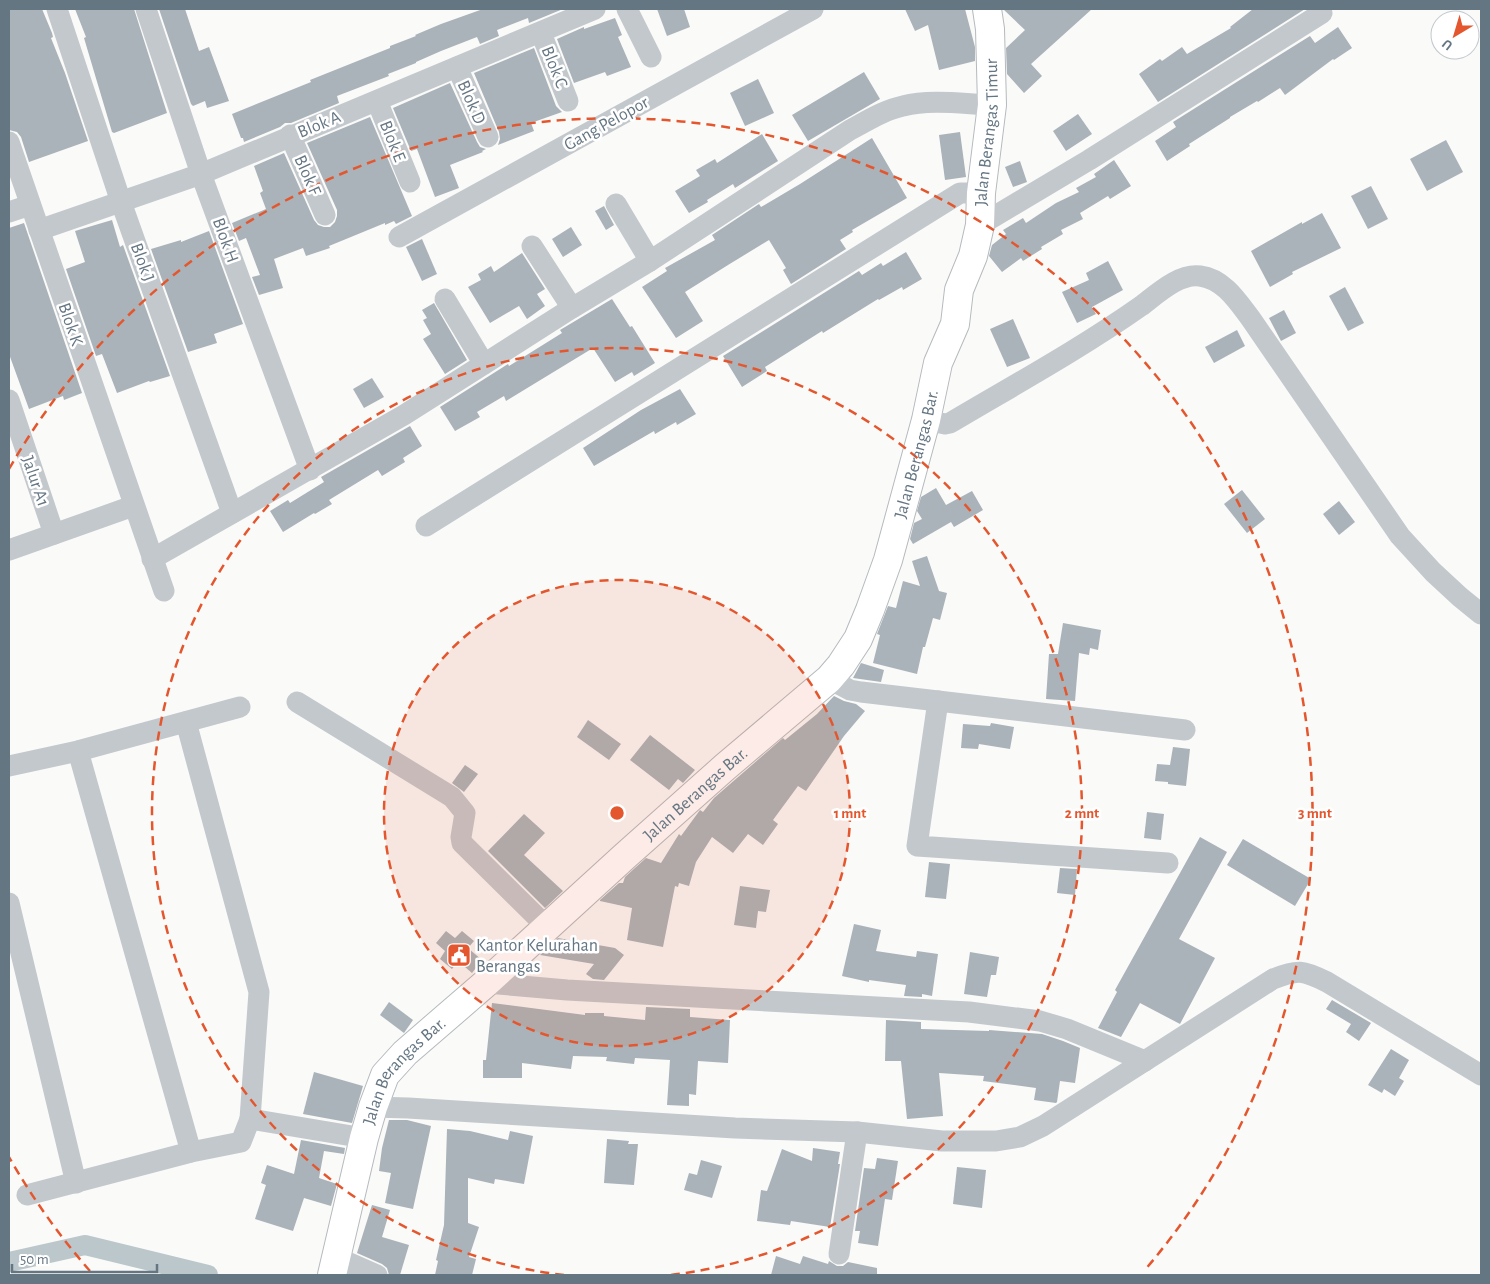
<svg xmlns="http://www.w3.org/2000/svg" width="1490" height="1284" font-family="'Alegreya Sans',sans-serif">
<rect width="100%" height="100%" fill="#fafaf8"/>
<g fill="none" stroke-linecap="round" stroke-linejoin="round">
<polyline stroke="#bbc7cb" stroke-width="20" points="9,1262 85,1245 208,1275"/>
</g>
<g fill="#aab3b9">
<polygon points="9,9 42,9 52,33 53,37 51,38 65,73 88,141 29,162 21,137 17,132 9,130"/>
<polygon points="75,9 134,9 167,113 114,133 112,132 84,38 86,37"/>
<polygon points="159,9 185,9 199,51 209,47 229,101 207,108 205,101 193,106 191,104"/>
<polygon points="483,9 563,9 529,23 528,18 497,30 499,36 480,44 477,37 441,51 416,62 416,63 388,74 389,76 337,96 339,103 291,123 285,123 280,127 244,142 243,138 241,138 232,114 311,82 310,80 390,48 390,46 416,36 415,35 441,24"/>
<polygon points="657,9 684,9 690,27 667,36"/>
<polygon points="905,9 965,9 975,47 975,61 939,70 928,25 915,31"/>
<polygon points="1003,9 1092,9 1031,64 1042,76 1024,93 1007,74 1006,48 1025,30"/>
<polygon points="1253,9 1305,9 1158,102 1139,74 1160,59 1162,61 1182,47 1187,54 1231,28 1230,27"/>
<polygon points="615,18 622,35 618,37 631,67 607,76 605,72 574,83 557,39 584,27 584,29"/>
<polygon points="1338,27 1352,48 1334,60 1333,59 1285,95 1280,88 1258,102 1257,101 1230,117 1230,118 1189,144 1190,146 1167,161 1155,141 1176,127 1173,122 1310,36 1315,43"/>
<polygon points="534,48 556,106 562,112 531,123 534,131 498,145 500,139 499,132 474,73"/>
<polygon points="864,72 880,99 808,141 792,115"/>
<polygon points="758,79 774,113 745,126 730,93"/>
<polygon points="450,83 477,142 480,147 486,149 482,151 483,152 450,165 459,188 435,197 417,149 411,151 393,108"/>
<polygon points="1078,114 1092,134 1066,151 1053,131"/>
<polygon points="370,117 412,216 396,224 394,221 385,225 385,223 329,246 330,248 306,256 303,248 274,259 283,288 259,295 252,277 260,275 246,238 239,241 232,223 266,209 260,193 263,191 254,166 284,153 314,220 318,225 324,227 330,227 335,222 337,216 337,210 307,143"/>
<polygon points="960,132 966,177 945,180 939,135"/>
<polygon points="762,134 778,161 735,188 733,184 707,200 708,202 689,213 675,191 700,176 696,170 715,159 717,163"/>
<polygon points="872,138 907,198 852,230 853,232 840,240 846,249 791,284 783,270 786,268 769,240 728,265 685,292 703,321 676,338 642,287 667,271 665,268 715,240 712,235 759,204 761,207 800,184"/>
<polygon points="1446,140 1463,172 1427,191 1410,159"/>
<polygon points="1114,160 1131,186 1110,199 1108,196 1080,213 1083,219 1061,230 1063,234 1041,247 1042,249 1023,261 1021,258 1002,272 989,256 992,245 1006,234 1003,230 1023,218 1026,223 1056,203 1079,192 1076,188 1096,177 1094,174"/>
<polygon points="1020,161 1027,182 1013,187 1005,167"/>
<polygon points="1371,186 1388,219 1368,229 1351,196"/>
<polygon points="604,206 614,225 606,230 595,211"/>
<polygon points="1322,213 1341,248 1292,272 1293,274 1270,287 1251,251 1302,222 1302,224"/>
<polygon points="112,220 120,247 123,245 170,376 150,382 149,381 117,393 102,354 96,356 66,269 85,262 75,231"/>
<polygon points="24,223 82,393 64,400 63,396 29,409 9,354 9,228"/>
<polygon points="571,227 582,245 563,257 552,239"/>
<polygon points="209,231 243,324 214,334 217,343 188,352 151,249 181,240 181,242"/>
<polygon points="422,239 437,274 422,281 406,247"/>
<polygon points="906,252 922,279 903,290 902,287 879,300 878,299 823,333 822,331 765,367 767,371 742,387 723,356 859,271 862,275 881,263 883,266"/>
<polygon points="522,253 545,289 537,294 545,306 527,319 519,306 490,323 468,287 481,280 478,274 491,266 494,272"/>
<polygon points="1108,261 1123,290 1092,307 1096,314 1077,323 1062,292 1089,280 1086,273"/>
<polygon points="1345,287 1364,323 1348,331 1329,296"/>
<polygon points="612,299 630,327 632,326 655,363 634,376 632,372 615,382 593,348 506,401 504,396 477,412 480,417 455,431 440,407 508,364 509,366 562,333 560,330"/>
<polygon points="434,303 467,360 445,374 423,339 431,334 423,320 427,318 422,310"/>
<polygon points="1284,310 1296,333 1281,341 1269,318"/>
<polygon points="1013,319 1030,358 1007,367 990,329"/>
<polygon points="1237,330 1245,346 1214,363 1205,347"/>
<polygon points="372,378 384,397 364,408 353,389"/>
<polygon points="680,389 696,414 677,425 676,422 655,434 654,431 594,466 583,448 641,410"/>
<polygon points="410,426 422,446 403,458 405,462 382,476 378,470 329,500 332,504 315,514 314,513 283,532 270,511 288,500 290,503 324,482 321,477"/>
<polygon points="936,488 946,505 972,491 983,510 954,527 951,522 913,544 910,539 914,523 922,519 917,511 921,497"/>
<polygon points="1242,490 1265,519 1247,533 1224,504"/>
<polygon points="1339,501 1355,522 1339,535 1323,514"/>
<polygon points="927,556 939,591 947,593 940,620 933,618 925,647 923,647 917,674 873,663 880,635 877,634 888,606 896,608 903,581 920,586 912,561"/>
<polygon points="1063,623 1101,630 1098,650 1090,648 1089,655 1079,653 1075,701 1046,699 1049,654 1058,654"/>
<polygon points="861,663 884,670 881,682 853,678"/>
<polygon points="834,696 844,701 856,704 865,711 844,736 806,791 798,786 773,820 778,824 763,845 748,834 733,853 712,837 696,862 689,886 679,883 678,887 675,886 663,947 627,940 632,908 600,901 600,900 619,883 623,883 625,877 646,858 661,863 679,834 681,836 700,810 703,812 714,798 783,738 785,740 817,714"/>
<polygon points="588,720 621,744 609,760 577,737"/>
<polygon points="991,723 1014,727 1010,749 979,744 978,749 961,748 963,724 990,726"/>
<polygon points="650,735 695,770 683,783 678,779 669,790 630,760"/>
<polygon points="1173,747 1190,749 1186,786 1168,784 1168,782 1155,781 1157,764 1170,765"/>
<polygon points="465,765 478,774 464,792 452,783"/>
<polygon points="1147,812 1164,814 1161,840 1144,838"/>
<polygon points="524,814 545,833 524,855 563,891 545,908 488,851"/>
<polygon points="1200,837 1227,852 1179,939 1215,958 1180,1024 1140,1003 1121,1037 1098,1028 1117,992 1115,990"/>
<polygon points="1243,839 1311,879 1295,906 1227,865"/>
<polygon points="929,862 950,864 946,899 925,897"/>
<polygon points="1060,868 1077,869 1075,895 1057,893"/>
<polygon points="740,886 770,890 766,912 758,911 756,928 734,925"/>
<polygon points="854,924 881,930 876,951 916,957 917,951 938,954 932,996 922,994 922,997 904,996 906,985 869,980 869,982 842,976"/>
<polygon points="446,931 455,938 462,931 474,941 468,948 482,960 472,973 458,961 452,969 440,959 445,951 436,943"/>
<polygon points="558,938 615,948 624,955 604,980 593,979 586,974 594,964 540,955"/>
<polygon points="970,952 999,957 996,975 991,975 987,997 964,994"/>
<polygon points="1332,1000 1371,1023 1359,1041 1346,1032 1351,1024 1326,1009"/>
<polygon points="389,1002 413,1020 404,1033 380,1015"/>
<polygon points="492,1003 585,1015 585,1013 604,1013 604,1016 645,1020 646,1007 690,1009 690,1017 730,1020 728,1063 698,1061 696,1095 689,1094 689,1106 667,1105 670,1060 635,1058 634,1064 606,1061 607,1057 573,1056 571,1069 522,1063 522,1078 483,1078 483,1060 486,1060"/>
<polygon points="886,1020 921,1022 921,1029 989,1031 989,1030 1042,1034 1063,1041 1080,1048 1075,1083 1060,1081 1057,1102 1056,1103 1034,1100 1036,1088 983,1081 984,1076 939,1073 943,1116 907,1119 901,1061 885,1061"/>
<polygon points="1391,1049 1409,1060 1399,1078 1404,1081 1395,1096 1384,1089 1382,1093 1368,1085"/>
<polygon points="314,1072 363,1086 352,1123 303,1114"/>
<polygon points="389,1120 407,1120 431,1126 413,1209 385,1203 391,1173 379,1171 382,1148"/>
<polygon points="447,1129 470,1131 508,1140 510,1131 533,1136 524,1184 495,1179 494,1184 468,1178 468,1223 479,1227 469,1257 476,1259 472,1275 435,1275 438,1261 436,1260 444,1225"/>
<polygon points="607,1139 629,1141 628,1144 638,1144 634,1185 604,1183"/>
<polygon points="301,1140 345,1148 344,1154 324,1151 319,1178 337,1184 331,1206 304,1198 293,1231 255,1219 266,1185 261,1183 267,1165 294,1174"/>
<polygon points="813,1148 840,1152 838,1164 840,1164 830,1227 791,1221 790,1225 757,1221 761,1190 767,1191 782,1149 812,1161"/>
<polygon points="877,1158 898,1161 892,1200 885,1199 878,1246 858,1243 860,1231 855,1231 864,1168 875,1169"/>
<polygon points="701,1160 722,1166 712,1198 684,1190 689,1173 697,1175"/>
<polygon points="957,1167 986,1170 982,1208 953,1204"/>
<polygon points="372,1205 390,1210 382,1237 409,1245 400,1275 389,1275 387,1268 382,1264 357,1253"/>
<polygon points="776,1256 800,1264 803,1256 828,1264 829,1261 837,1266 843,1266 848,1262 877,1268 877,1275 771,1275"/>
</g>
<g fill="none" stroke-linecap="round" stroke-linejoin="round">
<g stroke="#b5babe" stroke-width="30">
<g id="primary">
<path id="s1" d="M332,1275l32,-137 9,-31 12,-32 20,-22 81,-70 139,-127 100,-89 104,-88 12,-14 17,-26 12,-29 18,-50 38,-140 12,-57 17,-39 4,-34 14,-34 7,-31 1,-32 11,-88 -2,-76 -3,-20"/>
</g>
</g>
<g stroke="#c3c8cc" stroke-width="21">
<polyline points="57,9 121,202 232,513"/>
<polyline points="146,9 201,174 310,470"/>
<polyline points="627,9 651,57"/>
<polyline points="541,33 568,101"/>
<polyline points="457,67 488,137"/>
<polyline points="377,101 410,182"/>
<polyline points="290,135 325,215"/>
<polyline points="9,142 164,591"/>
<polyline points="616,204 650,261"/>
<polyline points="9,212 30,205"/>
<polyline points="980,225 1089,160 1322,13"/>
<polyline points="39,230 201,174 595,9"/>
<polyline points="399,237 813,9"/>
<polyline points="532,246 572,308"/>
<polyline points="445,299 484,364"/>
<polyline points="9,400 54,534"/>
<path d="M926,420l19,4 5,-1c64,-38 130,-74 191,-117 16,-12 38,-33 59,-30 24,3 38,26 51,43l149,217 33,36 27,25 21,17"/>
<polyline points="426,526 960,193 981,193"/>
<polyline points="9,550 133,506"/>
<path d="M152,559l252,-144 168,-107 78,-47 200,-131c17,-9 34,-20 53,-24 28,-7 60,-2 89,-1"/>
<polyline points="829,679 850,690 861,692 1185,730"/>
<polyline points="938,701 917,846 1168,863"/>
<polyline points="297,702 452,797 465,813 461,837 462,843 548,928"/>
<polyline points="186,722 259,992 250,1119"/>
<polyline points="78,751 191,1152"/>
<polyline points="9,766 78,751 240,707"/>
<polyline points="9,903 76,1183"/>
<polyline points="486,983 567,990 969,1012 1040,1021 1067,1029 1145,1061"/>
<path d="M373,1107l35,1 327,20 122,4 85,9h54l24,-4 23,-11 230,-147c25,-10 30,-9 54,3l154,93"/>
<polyline points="27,1195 191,1152 241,1142 250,1119 364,1138"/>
<polyline points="839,1254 857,1132"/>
<polyline points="336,1257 377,1275"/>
</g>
<use href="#primary" stroke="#fff" stroke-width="28"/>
</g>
<circle cx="617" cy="813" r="233" fill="#e4572e" fill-opacity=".12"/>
<g fill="none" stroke="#e4572e" stroke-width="2.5" stroke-dasharray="9 6">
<circle cx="617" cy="813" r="233"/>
<path d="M564 1275A465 465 0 1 1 670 1275"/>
<path d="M90 1271A698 698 0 0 1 9 1157M9 469A698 698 0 1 1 1144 1271"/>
</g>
<defs>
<g id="civic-square" transform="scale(1.25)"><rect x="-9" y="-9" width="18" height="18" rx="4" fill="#e4572e" stroke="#fff"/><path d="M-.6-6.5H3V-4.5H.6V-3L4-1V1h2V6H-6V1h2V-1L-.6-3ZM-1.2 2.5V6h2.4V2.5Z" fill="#fff"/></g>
</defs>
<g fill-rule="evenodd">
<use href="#civic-square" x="459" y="955"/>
</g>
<g text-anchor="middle" stroke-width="5" stroke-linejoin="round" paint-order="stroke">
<g font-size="18" fill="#657683" stroke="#fff">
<text transform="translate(555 67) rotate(68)" y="6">Blok C</text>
<text transform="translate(472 102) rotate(66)" y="6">Blok D</text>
<text transform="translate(606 123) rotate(-29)" y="6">Gang Pelopor</text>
<text transform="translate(319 124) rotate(-22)" y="6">Blok A</text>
<text dy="6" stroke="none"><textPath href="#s1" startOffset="1378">Jalan Berangas Timur</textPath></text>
<text transform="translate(393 141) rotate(68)" y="6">Blok E</text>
<text transform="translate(308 175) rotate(66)" y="6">Blok F</text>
<text transform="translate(226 240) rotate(70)" y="6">Blok H</text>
<text transform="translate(143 262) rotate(70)" y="6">Blok J</text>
<text transform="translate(71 324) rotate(71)" y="6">Blok K</text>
<text dy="6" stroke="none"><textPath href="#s1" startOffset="1046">Jalan Berangas Bar.</textPath></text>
<text transform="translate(36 481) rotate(71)" y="6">Jalur A1</text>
<text dy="6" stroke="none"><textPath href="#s1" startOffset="626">Jalan Berangas Bar.</textPath></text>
<text dy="6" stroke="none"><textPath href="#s1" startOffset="221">Jalan Berangas Bar.</textPath></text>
</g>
<g font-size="18" fill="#657683" stroke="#fff" text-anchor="start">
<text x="476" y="951">Kantor Kelurahan<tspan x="476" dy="21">Berangas</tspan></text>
</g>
</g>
<circle cx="617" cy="813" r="8" fill="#e4572e" stroke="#fff" stroke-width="2.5"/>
<g font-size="15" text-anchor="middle" font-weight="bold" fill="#e4572e" stroke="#fff" stroke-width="5" stroke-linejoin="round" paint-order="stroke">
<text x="850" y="818">1 mnt</text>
<text x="1082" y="818">2 mnt</text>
<text x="1315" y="818">3 mnt</text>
</g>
<rect width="1490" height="1284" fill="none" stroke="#657683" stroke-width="20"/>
<g transform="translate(1455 35) rotate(218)"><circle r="24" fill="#ffffff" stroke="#c1c8cd"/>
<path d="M0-4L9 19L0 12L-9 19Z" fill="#e4572e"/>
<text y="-8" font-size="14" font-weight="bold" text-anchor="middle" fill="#657683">U</text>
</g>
<path d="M12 1264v8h145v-8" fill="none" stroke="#657683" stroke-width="2.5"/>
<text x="20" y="1264" font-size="15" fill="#657683" stroke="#ffffff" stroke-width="4" paint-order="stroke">50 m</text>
</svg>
